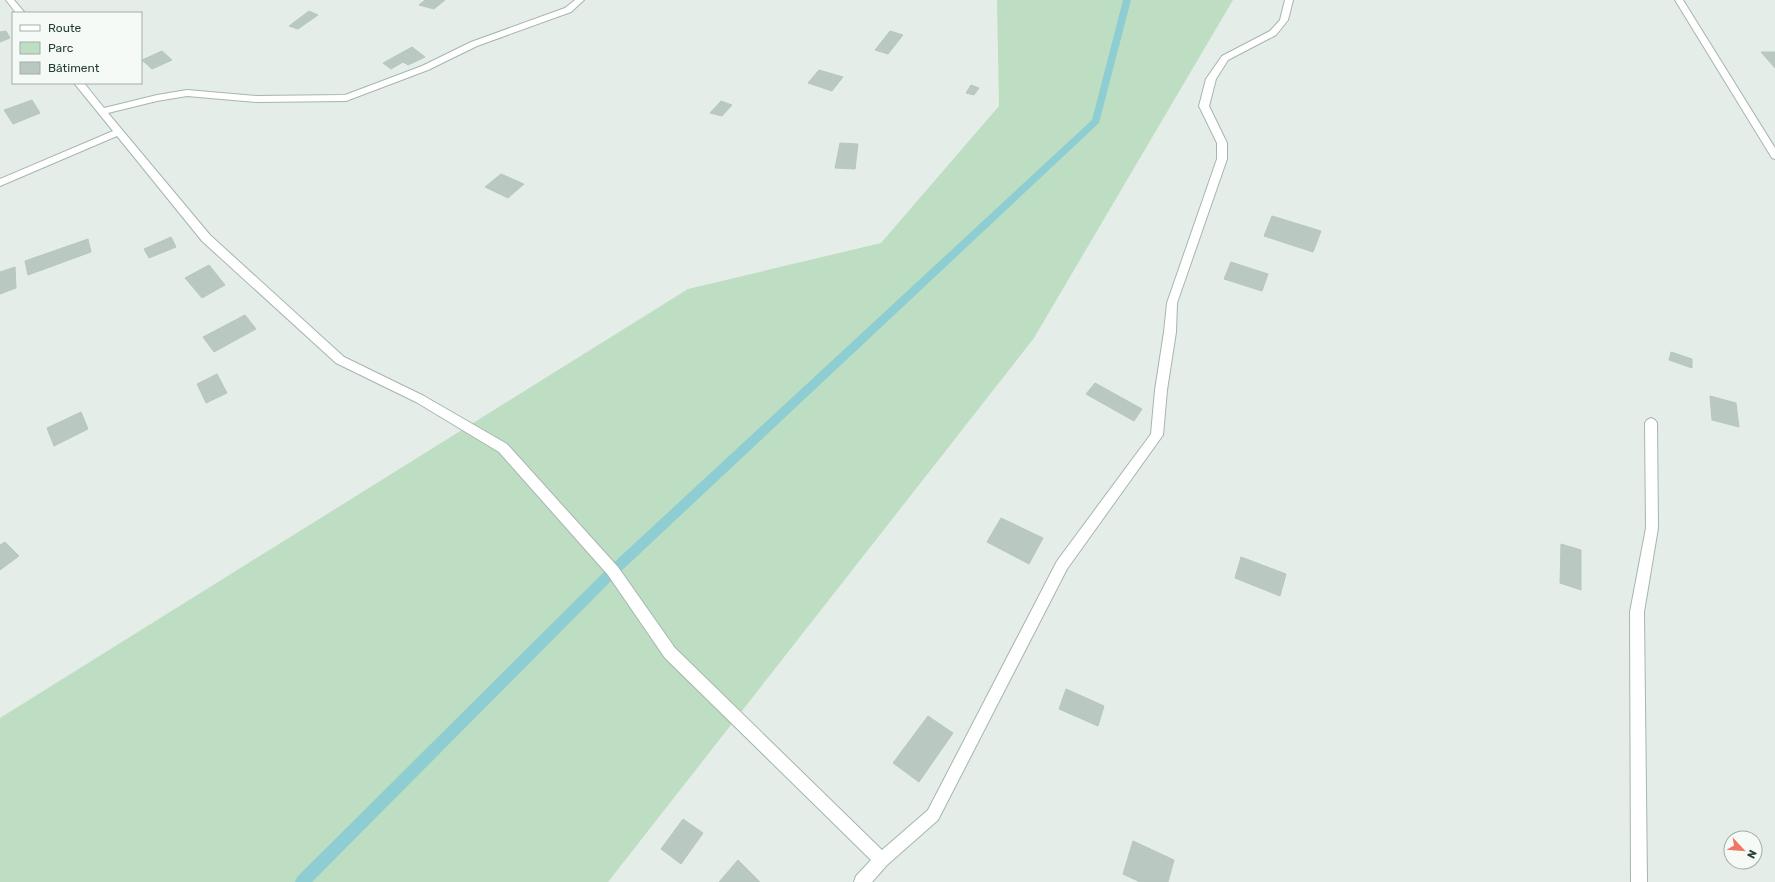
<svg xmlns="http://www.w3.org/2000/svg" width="1775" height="882" font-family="Rubik,sans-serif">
<rect width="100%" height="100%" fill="#e4ede8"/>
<polygon fill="#bedec3" points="997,0 1233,0 1034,338 608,882 0,882 0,718 688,289 881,243 999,106"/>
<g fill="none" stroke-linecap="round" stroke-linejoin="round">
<polygon fill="#8ecdd1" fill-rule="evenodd" points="1123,0 1131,0 1099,123 617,575 312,882 295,882 297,877 609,567 1092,120"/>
</g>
<g fill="#b9c8c1" stroke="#b7c7bf">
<polygon points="425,0 445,0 434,9 419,5"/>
<polygon points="309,11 318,15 298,29 289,26"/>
<polygon points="6,31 10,38 0,42 0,32"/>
<polygon points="890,31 903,35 888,54 875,50"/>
<polygon points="412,47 425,57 408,65 403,62 391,69 383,63"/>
<polygon points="162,51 172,60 152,69 142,60"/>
<polygon points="1761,52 1775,52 1775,68"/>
<polygon points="819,70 843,77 832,91 808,83"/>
<polygon points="971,85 979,88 974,95 966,93"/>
<polygon points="32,100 40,113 13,124 4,110"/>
<polygon points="721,101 732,105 722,116 710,113"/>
<polygon points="840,143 858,144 855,169 835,168"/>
<polygon points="501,174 524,184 508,198 485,187"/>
<polygon points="1272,216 1321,231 1313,252 1264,236"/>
<polygon points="171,237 176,247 149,258 144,249"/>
<polygon points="88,239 91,252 28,275 25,261"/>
<polygon points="1231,262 1268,274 1262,291 1224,279"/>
<polygon points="209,265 225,285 202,298 185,278"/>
<polygon points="15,267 16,288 0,294 0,272"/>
<polygon points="245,315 256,329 214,352 203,337"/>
<polygon points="1671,352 1692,359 1692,368 1669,360"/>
<polygon points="217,374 227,393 206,403 197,384"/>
<polygon points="1095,383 1142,409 1134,421 1086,394"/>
<polygon points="1710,396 1736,403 1739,427 1712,420"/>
<polygon points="81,412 88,429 54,446 47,428"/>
<polygon points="1001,518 1043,538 1029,564 987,542"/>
<polygon points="5,542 19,556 0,570 0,545"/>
<polygon points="1561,544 1581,550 1581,590 1560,583"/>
<polygon points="1241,557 1286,574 1280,596 1235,578"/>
<polygon points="1066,689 1104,706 1098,726 1059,709"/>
<polygon points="928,716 953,733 919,782 893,763"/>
<polygon points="683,819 703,833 681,864 661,849"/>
<polygon points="1133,841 1174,860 1168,882 1140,882 1123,874"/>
<polygon points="738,860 760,882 719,882"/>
</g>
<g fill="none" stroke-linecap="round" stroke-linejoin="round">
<g stroke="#a7b5af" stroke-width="2">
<g id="street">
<polygon points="6,0 14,0 25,13 16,13"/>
<polygon points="575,0 584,0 571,12 477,46 428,70 346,101 257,102 187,96 157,101 108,113 210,235 344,357 424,396 507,444 618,567 675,648 882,850 928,810 1057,561 1151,434 1155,390 1164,332 1167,303 1217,159 1217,143 1199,106 1206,79 1222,56 1270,31 1280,20 1285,0 1293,0 1288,20 1276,35 1228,60 1216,79 1209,106 1227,143 1227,159 1177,303 1176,332 1167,390 1163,435 1067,569 938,820 887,865 872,882 854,882 856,876 871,860 665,658 608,575 499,452 416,402 336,363 202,241 117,136 0,186 0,179 113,131 74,83 84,83 104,108 157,95 187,90 257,96 345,95 422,66 471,42 565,8"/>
<polygon points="1675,0 1683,0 1775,148 1775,159 1772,158"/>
<polygon points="1651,418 1655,420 1657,423 1658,528 1644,612 1647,882 1631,882 1630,612 1646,528 1645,423 1647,420"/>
</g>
</g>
<use href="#street" fill="#fff" fill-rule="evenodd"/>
</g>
<rect x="12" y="12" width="130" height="72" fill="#f5faf7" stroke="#a1afa9"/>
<rect x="20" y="25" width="20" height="6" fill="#ffffff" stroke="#a1afa9"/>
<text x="48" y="32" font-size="12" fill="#243f35">Route</text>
<rect x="20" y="42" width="20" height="12" fill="#bedec3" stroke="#a1afa9"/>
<text x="48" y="52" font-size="12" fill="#243f35">Parc</text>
<rect x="20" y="62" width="20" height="12" fill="#b9c8c1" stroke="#a1afa9"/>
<text x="48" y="72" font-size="12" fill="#243f35">Bâtiment</text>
<g transform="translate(1743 850) rotate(116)"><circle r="19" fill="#f5faf7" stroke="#a1afa9"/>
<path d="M0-3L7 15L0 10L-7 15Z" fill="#ef7660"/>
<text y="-6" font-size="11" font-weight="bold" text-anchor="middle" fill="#243f35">N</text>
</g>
</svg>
